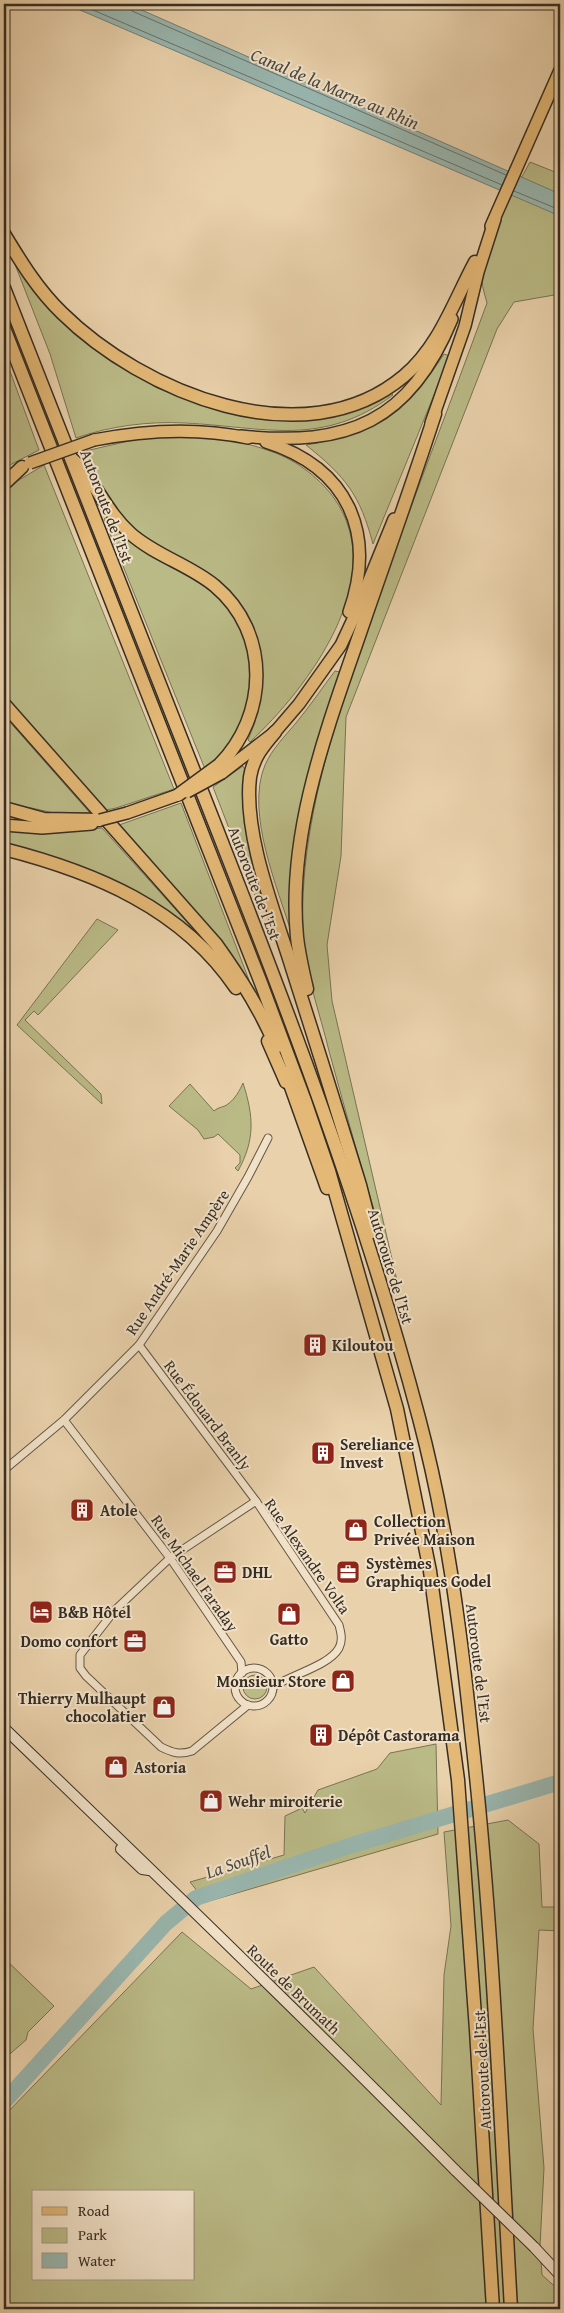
<svg xmlns="http://www.w3.org/2000/svg" width="564" height="2313" font-family="'Gentium Book Plus',serif">
<rect width="100%" height="100%" fill="#e9d1ab"/>
<filter id="stains"><feTurbulence type="fractalNoise" baseFrequency=".004" numOctaves="4"/><feColorMatrix values="0 0 0 0 .2 0 0 0 0 .09 0 0 0 0 .02 0 0 0 .5 -.17"/></filter>
<radialGradient id="worn" r=".72"><stop offset=".6" stop-color="#630" stop-opacity="0"/><stop offset="1" stop-color="#630" stop-opacity=".3"/></radialGradient>
<g fill="#baba86" stroke="#787455" fill-rule="evenodd">
<path d="M530,162l30,12v120l-46,8 -17,27 -151,388 -5,139 -14,89 5,56 67,288c-26,-78 -48,-158 -70,-238 -9,-38 -24,-77 -26,-116 -5,-112 35,-222 71,-326 36,-103 76,-204 113,-306 -2,-8 -5,-16 -5,-23 -1,-32 33,-90 48,-118z"/>
<path d="M9,249l32,47 83,71 33,21 45,16 125,12 41,-11 23,-12 2,2c-71,53 -128,32 -208,28 -36,-2 -75,3 -109,15l-26,-84z"/>
<path d="M444,354l6,2 -77,188c-13,-49 -27,-67 -67,-99 70,-11 100,-32 138,-91z"/>
<polygon points="4,355 39,450 4,468"/>
<path d="M155,435c37,1 76,2 112,15 26,8 51,26 67,48 57,80 -26,190 -84,244l-2,-2 7,-18 7,-35v-16l-5,-31 -69,-78 -37,-21 -23,-17 -28,-34 -19,-38z"/>
<polygon points="44,465 174,789 116,808 106,810 4,694 4,489"/>
<path d="M107,517l11,11c61,39 149,78 131,165 -2,11 -3,23 -6,34 -5,12 -28,33 -38,42l-101,-250z"/>
<path d="M335,671l5,1 -19,58 -13,51 -16,154c-14,-47 -47,-122 -27,-170 7,-16 20,-29 31,-42 14,-17 26,-35 39,-52z"/>
<polygon points="4,715 15,728 90,813 54,813 4,802"/>
<polygon points="243,766 245,770 244,789 267,908 261,911 213,787"/>
<polygon points="181,803 249,980 248,982 213,932 119,825"/>
<path d="M102,828l92,102 -6,-2c-27,-19 -54,-39 -85,-53 -31,-14 -66,-22 -99,-32v-12l52,2z"/>
<polygon points="97,919 118,930 38,1015 34,1011 25,1020 101,1094 102,1104 17,1025"/>
<path d="M243,1083c11,34 12,57 -5,88l-3,-3 5,-5v-8l-22,-21 -4,3 -10,2 -6,-9 -29,-24 21,-22 24,27c6,-5 9,-3 14,-7 7,-5 12,-14 15,-21z"/>
<circle cx="255" cy="1687" r="12"/>
<polygon points="436,1744 438,1834 206,1902 190,1882 284,1855 285,1816 302,1808 305,1813 318,1790 377,1769 390,1753"/>
<path d="M508,1820l31,24 3,63h18v24l-21,-1 -6,99 11,139 -4,78 2,29 18,16v18h-556v-193l178,-184 69,57 63,-22 127,138 3,-130 7,-49 -7,-94zM34,2192h160v87h-160z"/>
<polygon points="4,1958 54,2006 28,2032 26,2040 4,2059"/>
</g>
<polygon fill="#99b6af" stroke="#718077" points="66,4 128,4 560,194 560,216"/>
<g fill="none" stroke-linecap="round" stroke-linejoin="round">
<g stroke="#68726a" stroke-width="1">
<polyline points="79,4 502,185"/>
<polyline points="128,4 132,11 506,175"/>
<polyline points="514,191 560,210"/>
</g>
<polyline stroke="#99b6af" stroke-width="16" points="4,2102 166,1923 196,1898 349,1846 560,1782"/>
<g stroke="#635746" stroke-width="9">
<g id="street">
<path d="M139,1345l117,156 83,124c2,8 4,15 0,23 -10,18 -49,27 -66,39"/>
<polyline points="64,1420 170,1558 241,1662 242,1673"/>
<polyline points="4,1470 64,1420 139,1345 217,1231 248,1177 268,1138"/>
<circle cx="254" cy="1687" r="19"/>
<path d="M248,1705l-56,46c-12,4 -19,2 -31,-4l-75,-71 -6,-8v-13l35,-45 55,-52 86,-57"/>
</g>
</g>
<g stroke="#362e24" stroke-width="12">
<g id="secondary">
<path d="M4,1728c152,146 304,293 452,443"/>
<polyline points="121,1849 142,1869 149,1870"/>
<polyline points="534,2247 560,2275"/>
</g>
</g>
<g stroke="#362e24" stroke-width="14">
<g id="primary">
<polyline points="491,226 560,70"/>
<polyline points="431,423 465,326 478,272 495,219"/>
<path d="M241,436c107,11 169,-14 211,-117"/>
<path d="M94,440c51,-10 102,-13 154,-2"/>
<path d="M266,442c82,26 111,91 83,170"/>
<polyline points="222,773 275,732 299,704 341,645 354,617 394,519"/>
<polyline points="127,813 178,795"/>
<polyline points="4,825 42,828 92,824"/>
</g>
</g>
<g stroke="#362e24" stroke-width="15">
<g id="highway">
<path d="M4,234c17,28 34,56 58,79 80,79 242,147 342,63 35,-29 50,-75 71,-114"/>
<path d="M4,288c67,170 134,341 201,511 80,203 158,407 214,619 27,102 41,207 52,312 22,192 29,386 40,579"/>
<polyline points="4,328 261,983 304,1098 329,1171 397,1409 430,1571 458,1780 476,2030 493,2309"/>
<path d="M73,460c23,21 32,51 58,74 25,22 59,31 84,52 56,47 53,130 4,179"/>
<polyline points="4,484 22,467"/>
<path d="M4,704l212,240c23,32 45,66 60,103"/>
<path d="M275,732c-12,14 -22,26 -25,45 -7,58 25,136 42,191 23,72 46,145 68,217l12,47"/>
<polyline points="4,808 44,819 100,820"/>
<path d="M4,849c90,23 178,59 232,139"/>
<path d="M307,989c-4,-17 -8,-34 -10,-52 -10,-104 30,-208 63,-304 25,-73 51,-145 75,-219"/>
<polyline points="268,1041 286,1082"/>
<polyline points="286,1073 327,1188"/>
</g>
</g>
<use href="#street" stroke="#f1e1c8" stroke-width="7"/>
<use href="#secondary" stroke="#f1e1c8" stroke-width="10"/>
<use href="#primary" stroke="#e4b876" stroke-width="11"/>
<use href="#highway" stroke="#e4b876" stroke-width="12"/>
<g stroke="#362e24" stroke-width="12" stroke-linecap="butt">
<polyline id="secondary-bridge" points="456,2171 534,2247"/>
</g>
<g stroke="#362e24" stroke-width="14" stroke-linecap="butt">
<g id="primary-bridge">
<polyline points="30,463 94,440"/>
<polyline points="187,792 222,773"/>
<polyline points="100,820 127,813"/>
</g>
</g>
<g stroke="#362e24" stroke-width="15" stroke-linecap="butt">
<polyline id="highway-bridge" points="178,795 219,765"/>
</g>
<use href="#secondary-bridge" stroke="#f1e1c8" stroke-width="10"/>
<use href="#primary-bridge" stroke="#e4b876" stroke-width="11"/>
<use href="#highway-bridge" stroke="#e4b876" stroke-width="12"/>
</g>
<defs>
<g id="building-square" transform="scale(1.25)"><rect x="-9" y="-9" width="18" height="18" rx="4" fill="#8f2418" stroke="#f1e1c8"/><path d="M-4-6H4V6H1V3H-1V6H-4ZM-2.5-4.3h1.7v1.8h-1.7ZM.8-4.3h1.7v1.8H.8ZM-2.5-1h1.7V.8h-1.7ZM.8-1h1.7V.8H.8Z" fill="#fff"/></g>
<g id="shop-square" transform="scale(1.25)"><rect x="-9" y="-9" width="18" height="18" rx="4" fill="#8f2418" stroke="#f1e1c8"/><path d="M-5-2.5h2.3a2.7 3.5 0 0 1 5.4 0H5L5.5 6h-11ZM-1.5-2.5h3a1.5 2.3 0 0 0-3 0Z" fill="#fff"/></g>
<g id="office-square" transform="scale(1.25)"><rect x="-9" y="-9" width="18" height="18" rx="4" fill="#8f2418" stroke="#f1e1c8"/><path d="M-6-3h4V-5.5h4V-3h4V5H-6ZM-1-4.5V-3h2v-1.5ZM-6 0V1H6V0Z" fill="#fff"/></g>
<g id="hotel-square" transform="scale(1.25)"><rect x="-9" y="-9" width="18" height="18" rx="4" fill="#8f2418" stroke="#f1e1c8"/><path d="M-6-4.5h1.5V1H6V5H4.5V3h-9V5H-6ZM-4 0a1.8 1.8 0 1 1 3.6 0ZM.5 0V-2.5h3Q6-2.5 6 0Z" fill="#fff"/></g>
</defs>
<g fill-rule="evenodd">
<use href="#building-square" x="315" y="1345"/>
<use href="#building-square" x="323" y="1453"/>
<use href="#building-square" x="82" y="1510"/>
<use href="#shop-square" x="356" y="1530"/>
<use href="#office-square" x="225" y="1572"/>
<use href="#office-square" x="348" y="1572"/>
<use href="#hotel-square" x="41" y="1612"/>
<use href="#shop-square" x="289" y="1614"/>
<use href="#office-square" x="135" y="1641"/>
<use href="#shop-square" x="343" y="1681"/>
<use href="#shop-square" x="164" y="1707"/>
<use href="#building-square" x="321" y="1735"/>
<use href="#shop-square" x="116" y="1767"/>
<use href="#shop-square" x="211" y="1801"/>
</g>
<g text-anchor="middle" stroke-width="4" stroke-linejoin="round" paint-order="stroke">
<g font-size="16" fill="#362e24" stroke="#f1e1c8">
<text transform="translate(107 506) rotate(69)" y="6">Autoroute de l’Est</text>
<text transform="translate(255 883) rotate(69)" y="6">Autoroute de l’Est</text>
<text transform="translate(177 1262) rotate(-56)" y="6">Rue André-Marie Ampère</text>
<text transform="translate(391 1266) rotate(73)" y="6">Autoroute de l’Est</text>
<text transform="translate(208 1415) rotate(53)" y="6">Rue Édouard Branly</text>
<text transform="translate(308 1556) rotate(55)" y="6">Rue Alexandre Volta</text>
<text transform="translate(195 1573) rotate(55)" y="6">Rue Michael Faraday</text>
<text transform="translate(479 1663) rotate(83)" y="6">Autoroute de l’Est</text>
<text transform="translate(294 1989) rotate(44)" y="6">Route de Brumath</text>
<text transform="translate(482 2070) rotate(-93)" y="6">Autoroute de l’Est</text>
</g>
<g font-size="16" font-weight="bold" fill="#362e24" stroke="#f1e1c8" text-anchor="start">
<text x="332" y="1351">Kiloutou</text>
<text x="340" y="1450">Sereliance<tspan x="340" dy="18">Invest</tspan></text>
<text x="100" y="1516">Atole</text>
<text x="374" y="1527">Collection<tspan x="374" dy="18">Privée Maison</tspan></text>
<text x="366" y="1569">Systèmes<tspan x="366" dy="18">Graphiques Godel</tspan></text>
<text x="242" y="1578">DHL</text>
<text x="58" y="1618">B&amp;B Hôtel</text>
<text x="289" y="1645" text-anchor="middle">Gatto</text>
<text x="118" y="1647" text-anchor="end">Domo confort</text>
<text x="326" y="1687" text-anchor="end">Monsieur Store</text>
<text x="146" y="1704" text-anchor="end">Thierry Mulhaupt<tspan x="146" dy="18">chocolatier</tspan></text>
<text x="338" y="1741">Dépôt Castorama</text>
<text x="134" y="1773">Astoria</text>
<text x="228" y="1807">Wehr miroiterie</text>
</g>
<g font-size="18" font-style="italic" fill="#4a4940" stroke="#f1e1c8">
<text transform="translate(335 89) rotate(23)" y="6">Canal de la Marne au Rhin</text>
<text transform="translate(238 1862) rotate(-19)" y="6">La Souffel</text>
</g>
</g>
<rect width="564" height="2313" fill="none" stroke="#e9d1ab" stroke-width="20"/>
<rect x="5" y="5" width="554" height="2303" fill="none" stroke="#362e24" stroke-width="2.5"/>
<rect x="10" y="10" width="544" height="2293" fill="none" stroke="#362e24"/>
<rect x="32" y="2190" width="162" height="90" fill="#f1e1c8" stroke="#a69986"/>
<rect x="42" y="2207" width="25" height="8" fill="#e4b876" stroke="#a69986"/>
<text x="78" y="2216" font-size="15" fill="#362e24">Road</text>
<rect x="42" y="2228" width="25" height="15" fill="#baba86" stroke="#a69986"/>
<text x="78" y="2240" font-size="15" fill="#362e24">Park</text>
<rect x="42" y="2253" width="25" height="15" fill="#99b6af" stroke="#a69986"/>
<text x="78" y="2266" font-size="15" fill="#362e24">Water</text>
<rect width="100%" height="100%" filter="url(#stains)"/>
<rect width="100%" height="100%" fill="url(#worn)"/>
</svg>
